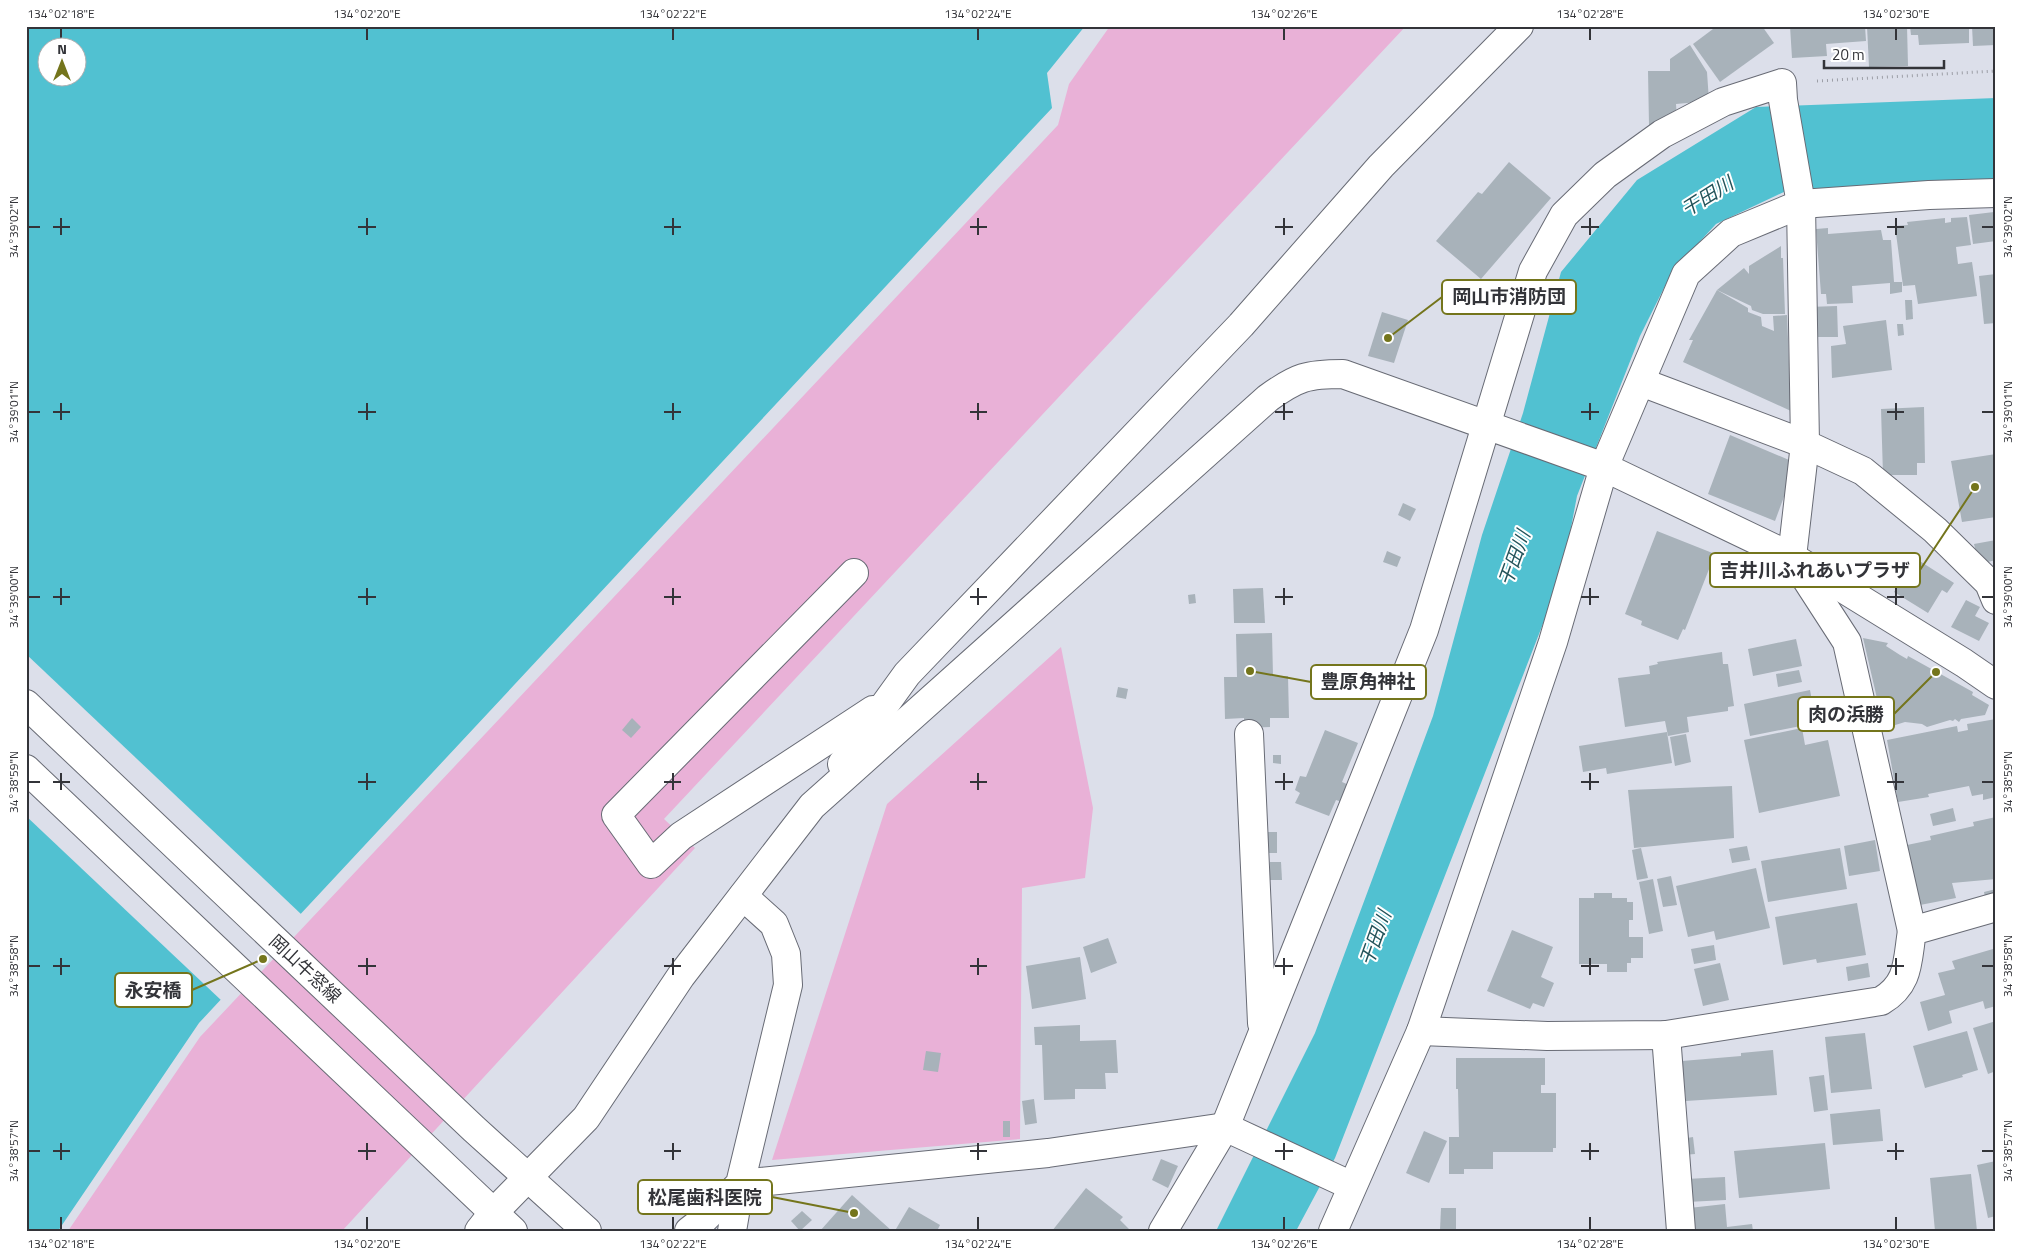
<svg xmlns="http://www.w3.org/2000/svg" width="2022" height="1257" font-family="'Titillium Web','Noto Sans JP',sans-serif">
<rect width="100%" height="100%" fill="#dcdfea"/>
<g fill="#e9b1d7">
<polygon points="1110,26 1406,26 664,819 695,848 342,1231 68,1231 200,1037 1058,125 1069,84"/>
<polygon points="1061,647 1093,808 1085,878 1022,888 1020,1139 772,1160 887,804"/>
</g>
<g fill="#51c1d1" fill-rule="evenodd">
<path d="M26,26h1059l-38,47 5,35 -853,915 -141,208h-32zM48,48h30v30h-30z"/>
<polygon points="1996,98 1996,181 1786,191 1716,224 1672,272 1640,336 1577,496 1562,575 1335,1158 1296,1231 1216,1231 1315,1033 1433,716 1482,535 1523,413 1561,272 1637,180 1756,107"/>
</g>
<polygon fill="#dcdfea" points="26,654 302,915 222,1001 26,816"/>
<g fill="#a8b2ba">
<polygon points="1717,26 1762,26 1774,43 1720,82 1693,44"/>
<polygon points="1790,26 1865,26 1866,41 1826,44 1827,56 1792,58"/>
<polygon points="1867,26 1907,26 1908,66 1869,67"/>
<polygon points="1910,26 1969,26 1969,43 1919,45 1918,35 1911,35"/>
<polygon points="1972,26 1996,26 1996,45 1973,46"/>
<polygon points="1690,45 1707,72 1709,101 1676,104 1677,119 1667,124 1649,125 1648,71 1670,71 1670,59"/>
<polygon points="1509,162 1551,198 1481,279 1436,241 1478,192 1482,194"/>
<polygon points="1994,212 1996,241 1973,244 1969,215"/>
<polygon points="1967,217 1971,245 1956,247 1958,264 1972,262 1977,296 1918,304 1915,285 1903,286 1895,226 1908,225 1907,222 1945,218 1945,223 1951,222 1951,218"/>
<polygon points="1828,228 1828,234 1881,230 1883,240 1891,240 1894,282 1902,282 1902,292 1890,294 1890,283 1852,286 1853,303 1827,304 1826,294 1821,294 1816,229"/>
<polygon points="1781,246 1781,258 1783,258 1785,314 1763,314 1752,310 1751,306 1717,290 1744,268 1749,274 1749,266"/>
<polygon points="1993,252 1996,252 1996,271 1994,271"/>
<polygon points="1996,274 1996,323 1984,324 1979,276"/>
<polygon points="1717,290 1748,308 1748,312 1761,317 1762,326 1774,331 1773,316 1787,315 1791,411 1683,362 1693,340 1689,340"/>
<polygon points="1905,300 1912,300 1913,319 1906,320"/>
<polygon points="1837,306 1838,337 1810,337 1808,307"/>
<polygon points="1382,312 1408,320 1394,363 1368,356"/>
<polygon points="1886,320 1892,370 1832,378 1831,346 1846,344 1843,326"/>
<polygon points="1897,324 1903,324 1904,335 1898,336"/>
<polygon points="1924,407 1925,463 1917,463 1917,475 1883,475 1881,409"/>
<polygon points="1730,435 1796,463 1808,503 1785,494 1775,521 1708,494"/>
<polygon points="1996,454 1996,517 1962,522 1951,461"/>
<polygon points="1403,503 1416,509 1410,521 1398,515"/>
<polygon points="1657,531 1715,554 1685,630 1683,629 1678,640 1641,625 1642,621 1625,614"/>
<polygon points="1996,540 1996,560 1979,564 1974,544"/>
<polygon points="1387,551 1401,557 1397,567 1383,562"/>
<polygon points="1915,558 1954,583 1947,593 1942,590 1928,613 1894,592"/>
<polygon points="1263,588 1265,623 1234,623 1233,589"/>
<polygon points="1195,594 1196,603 1189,604 1188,595"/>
<polygon points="1966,600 1980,607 1975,616 1989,623 1979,641 1951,627"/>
<polygon points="1272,633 1273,676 1288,676 1289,718 1270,718 1270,727 1244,728 1244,718 1225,719 1224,677 1237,677 1236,634"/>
<polygon points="1863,638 1888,643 1886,646 1900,655 1907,659 1908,656 1973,692 1972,695 1989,705 1985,715 1961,719 1959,722 1955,719 1953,721 1950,720 1927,727 1922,724 1905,722 1892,726 1889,714 1884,715 1882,708 1879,707"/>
<polygon points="1796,639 1802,666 1753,676 1748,649"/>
<polygon points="1722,652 1723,664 1728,664 1734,706 1728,707 1728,711 1687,717 1689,732 1668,736 1665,721 1625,727 1618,678 1650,674 1649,666 1658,664 1657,662"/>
<polygon points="1799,670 1802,682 1778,687 1776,674"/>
<polygon points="1118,687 1128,689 1126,699 1116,697"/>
<polygon points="1810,690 1816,723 1750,736 1744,704"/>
<polygon points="632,718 641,727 631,738 622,730"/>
<polygon points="1996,719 1996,797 1983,800 1983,794 1972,796 1969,786 1928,794 1929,797 1898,802 1887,740 1957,726 1958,732 1968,730 1967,724"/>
<polygon points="1802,728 1805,745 1828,740 1840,796 1759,813 1744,740"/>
<polygon points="1325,730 1358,743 1342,782 1349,785 1342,802 1336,800 1329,816 1295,803 1300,793 1295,790 1300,776 1306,777"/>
<polygon points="1667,732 1672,763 1607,774 1606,768 1583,772 1579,746"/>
<polygon points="1686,734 1691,762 1675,766 1670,737"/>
<polygon points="1273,755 1281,755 1281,764 1273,763"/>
<polygon points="1732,786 1734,838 1634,848 1628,790"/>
<polygon points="1953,808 1956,821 1933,826 1930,814"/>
<polygon points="1996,817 1996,879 1952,883 1956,898 1920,905 1907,845 1931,840 1930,836 1974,826 1973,822"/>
<rect x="1246" y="832" width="31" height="21"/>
<polygon points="1875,840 1880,871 1849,876 1844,846"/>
<polygon points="1747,846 1750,860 1732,863 1729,849"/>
<polygon points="1641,848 1648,878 1637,880 1632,850"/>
<polygon points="1840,848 1847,889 1768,902 1761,861"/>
<polygon points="1270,862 1281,862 1282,880 1270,880"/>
<polygon points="1756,868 1770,928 1716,940 1714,931 1688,937 1676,886"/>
<polygon points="1671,876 1677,905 1663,907 1657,879"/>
<polygon points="1653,879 1663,931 1649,934 1639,882"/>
<polygon points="1996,889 1996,905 1987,907 1984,892"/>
<polygon points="1594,893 1612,893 1612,898 1627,898 1627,902 1633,902 1633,920 1629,920 1629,937 1643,937 1643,958 1631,958 1631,963 1627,963 1627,972 1607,972 1607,964 1579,964 1579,898 1594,898"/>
<polygon points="1857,903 1866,955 1817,963 1816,959 1783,965 1775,917"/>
<polygon points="1512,930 1553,947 1541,977 1554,983 1544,1007 1533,1003 1530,1009 1487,991"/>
<polygon points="1108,938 1117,963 1091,973 1083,947"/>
<polygon points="1714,945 1716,960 1694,964 1691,949"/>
<polygon points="1993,949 1996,958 1996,1006 1985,1009 1983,1001 1949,1011 1952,1023 1928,1031 1920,1002 1945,995 1938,973 1955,969 1952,961"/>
<polygon points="1080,957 1086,999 1032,1009 1026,966"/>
<polygon points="1720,963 1729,1000 1703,1006 1694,969"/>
<polygon points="1868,963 1870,977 1848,981 1846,967"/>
<polygon points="1996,1021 1996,1071 1988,1074 1973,1028"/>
<polygon points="1080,1025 1080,1041 1116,1040 1118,1073 1105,1073 1106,1089 1075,1089 1075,1099 1044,1100 1042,1045 1035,1045 1034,1027"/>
<polygon points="1967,1031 1978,1070 1962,1075 1963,1077 1925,1088 1913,1046"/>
<polygon points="1865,1033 1872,1089 1831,1093 1825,1037"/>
<polygon points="1773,1050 1777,1095 1686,1101 1682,1061 1741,1056 1741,1053"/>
<polygon points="926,1051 941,1053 938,1072 923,1070"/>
<polygon points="1456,1058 1545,1058 1545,1085 1541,1085 1541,1093 1556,1093 1556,1148 1553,1148 1553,1152 1493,1152 1493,1169 1464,1169 1464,1174 1449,1174 1449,1137 1459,1137 1458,1089 1456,1089"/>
<polygon points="1824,1075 1828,1110 1814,1112 1809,1077"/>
<polygon points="1034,1099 1037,1123 1025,1125 1022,1101"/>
<polygon points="1880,1109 1883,1141 1833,1145 1830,1114"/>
<rect x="1003" y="1121" width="7" height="16"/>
<polygon points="1424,1131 1447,1141 1429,1183 1406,1173"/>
<polygon points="1693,1137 1695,1154 1683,1155 1681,1139"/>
<polygon points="1825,1143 1830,1189 1739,1198 1734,1151"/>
<polygon points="1161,1159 1178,1166 1168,1188 1152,1180"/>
<polygon points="1996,1161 1996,1216 1988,1218 1977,1165"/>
<polygon points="1971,1174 1977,1231 1935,1231 1930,1178"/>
<polygon points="1725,1177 1726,1200 1687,1202 1686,1179"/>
<polygon points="1086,1188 1123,1217 1120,1220 1131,1231 1052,1231"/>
<polygon points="852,1195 892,1231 820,1231"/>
<polygon points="1725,1204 1727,1227 1752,1224 1753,1231 1692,1231 1689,1208"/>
<polygon points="909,1207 940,1225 937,1231 899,1231 896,1229"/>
<polygon points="1441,1208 1456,1208 1456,1230 1440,1230"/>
<polygon points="802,1211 812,1220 800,1231 791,1221"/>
</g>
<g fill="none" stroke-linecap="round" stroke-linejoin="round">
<g stroke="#686b75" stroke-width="30">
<g id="minor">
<polyline points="1641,382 1805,444 1863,471 1935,530 1989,583 1996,600"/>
<polyline points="854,573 616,815 651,864 681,836 873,710"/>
<polyline points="1249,734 1262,1023"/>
<polyline points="842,764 907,674 1241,325 1381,166 1519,26"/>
<path d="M1421,1031l126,5 119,-1 215,-34c29,-17 26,-40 31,-70l84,-24"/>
<polyline points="1666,1035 1681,1231"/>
<polyline points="1352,1186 1225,1127 1424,630 1533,271 1564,215 1605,175 1662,134 1723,102 1782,83 1783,100 1801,204 1805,444 1792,557 1847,642 1912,931"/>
<path d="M479,1231l15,-19 92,-94 95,-142 131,-170 456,-408c29,-21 39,-24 75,-24l261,93 188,90 172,106 32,22"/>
<polyline points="689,1231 702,1221 740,1184 788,985 786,954 774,924 743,896"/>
<polyline points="732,1231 740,1184 1048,1153 1225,1127"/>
<polyline points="1163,1231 1225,1127"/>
<polyline points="1333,1231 1421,1031 1553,642 1604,467 1686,274 1731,233 1801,204 1929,195 1996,193"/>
</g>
</g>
<g stroke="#686b75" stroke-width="30">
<g id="major">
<polyline points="26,704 474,1129 587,1231"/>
<polyline points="26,769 513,1231"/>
</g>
</g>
<polyline stroke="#9c9ea6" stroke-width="3" stroke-dasharray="1 4" stroke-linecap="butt" points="1817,81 1996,71"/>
<use href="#minor" stroke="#fff" stroke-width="28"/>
<use href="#major" stroke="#fff" stroke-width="28"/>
</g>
<path fill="none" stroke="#333439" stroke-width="2" d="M61,28v12M367,28v12M673,28v12M978,28v12M1284,28v12M1590,28v12M1896,28v12M61,218v17M367,218v17M673,218v17M978,218v17M1284,218v17M1590,218v17M1896,218v17M28,227h12M53,227h17M358,227h18M664,227h17M970,227h17M1275,227h18M1581,227h18M1887,227h17M1982,227h12M61,403v17M367,403v17M673,403v17M978,403v17M1284,403v17M1590,403v17M1896,403v17M28,412h12M53,412h17M358,412h18M664,412h17M970,412h17M1275,412h18M1581,412h18M1887,412h17M1982,412h12M61,588v17M367,588v17M673,588v17M978,588v17M1284,588v17M1590,588v17M1896,588v17M28,597h12M53,597h17M358,597h18M664,597h17M970,597h17M1275,597h18M1581,597h18M1887,597h17M1982,597h12M61,773v17M367,773v17M673,773v17M978,773v17M1284,773v17M1590,773v17M1896,773v17M28,782h12M53,782h17M358,782h18M664,782h17M970,782h17M1275,782h18M1581,782h18M1887,782h17M1982,782h12M61,958v17M367,958v17M673,958v17M978,958v17M1284,958v17M1590,958v17M1896,958v17M28,966h12M53,966h17M358,966h18M664,966h17M970,966h17M1275,966h18M1581,966h18M1887,966h17M1982,966h12M61,1143v17M367,1143v17M673,1143v17M978,1143v17M1284,1143v17M1590,1143v17M1896,1143v17M28,1151h12M53,1151h17M358,1151h18M664,1151h17M970,1151h17M1275,1151h18M1581,1151h18M1887,1151h17M1982,1151h12M61,1217v13M367,1217v13M673,1217v13M978,1217v13M1284,1217v13M1590,1217v13M1896,1217v13"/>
<g text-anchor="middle" stroke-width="4" stroke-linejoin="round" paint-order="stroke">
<g font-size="18" fill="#333439" stroke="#fff">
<text transform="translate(305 969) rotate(43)" y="6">岡山牛窓線</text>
</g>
<g font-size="19" font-style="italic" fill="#23535a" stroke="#fff">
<text transform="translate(1707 196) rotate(-32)" y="7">干田川</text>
<text transform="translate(1514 558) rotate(-70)" y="7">干田川</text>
<text transform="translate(1375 938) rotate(-70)" y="7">干田川</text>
</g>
</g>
<path fill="none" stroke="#74751c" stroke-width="2" d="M1388 338L1442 297M1975 487L1920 570M1250 671L1311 682M1936 672L1894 714M263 959L192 990M854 1213L772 1197"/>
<g fill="#74751c" stroke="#fff" stroke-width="2">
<circle cx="1388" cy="338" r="5"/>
<circle cx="1975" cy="487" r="5"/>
<circle cx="1250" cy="671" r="5"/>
<circle cx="1936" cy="672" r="5"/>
<circle cx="263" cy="959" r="5"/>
<circle cx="854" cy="1213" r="5"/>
</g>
<g fill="#fff" stroke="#74751c" stroke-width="2">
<rect x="1442" y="280" width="134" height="34" rx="5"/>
<rect x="1710" y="553" width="210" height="34" rx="5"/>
<rect x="1311" y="665" width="115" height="34" rx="5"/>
<rect x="1798" y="697" width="96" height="34" rx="5"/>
<rect x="115" y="973" width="77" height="34" rx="5"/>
<rect x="638" y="1180" width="134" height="34" rx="5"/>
</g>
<g font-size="19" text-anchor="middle" font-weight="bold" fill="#333439">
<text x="1509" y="303">岡山市消防団</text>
<text x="1815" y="577">吉井川ふれあいプラザ</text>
<text x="1368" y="688">豊原角神社</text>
<text x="1846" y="721">肉の浜勝</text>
<text x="153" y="997">永安橋</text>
<text x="705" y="1204">松尾歯科医院</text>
</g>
<rect width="2022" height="1257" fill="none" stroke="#ffffff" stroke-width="55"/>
<g transform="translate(62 62)"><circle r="24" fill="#ffffff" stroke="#adaeb0"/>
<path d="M0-4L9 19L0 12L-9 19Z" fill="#74751c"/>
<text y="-8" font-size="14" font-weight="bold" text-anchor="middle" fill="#333439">N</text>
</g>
<path d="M1824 60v8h120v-8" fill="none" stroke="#333439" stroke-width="2.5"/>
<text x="1832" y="60" font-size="15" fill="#333439" stroke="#ffffff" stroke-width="4" paint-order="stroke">20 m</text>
<rect x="28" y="28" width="1966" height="1202" fill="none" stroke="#333439" stroke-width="2"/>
<g font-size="12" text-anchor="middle" fill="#333439">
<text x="61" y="18">134°02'18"E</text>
<text x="367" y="18">134°02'20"E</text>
<text x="673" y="18">134°02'22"E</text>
<text x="978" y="18">134°02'24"E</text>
<text x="1284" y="18">134°02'26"E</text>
<text x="1590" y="18">134°02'28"E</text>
<text x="1896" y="18">134°02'30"E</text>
<text transform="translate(14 227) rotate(-90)" y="4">34°39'02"N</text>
<text transform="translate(2008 227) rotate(-90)" y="4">34°39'02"N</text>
<text transform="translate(14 412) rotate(-90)" y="4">34°39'01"N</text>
<text transform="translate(2008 412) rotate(-90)" y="4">34°39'01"N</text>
<text transform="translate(14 597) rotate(-90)" y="4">34°39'00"N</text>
<text transform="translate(2008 597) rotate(-90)" y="4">34°39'00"N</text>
<text transform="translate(14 782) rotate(-90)" y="4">34°38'59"N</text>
<text transform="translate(2008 782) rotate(-90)" y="4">34°38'59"N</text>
<text transform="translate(14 966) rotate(-90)" y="4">34°38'58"N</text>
<text transform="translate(2008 966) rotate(-90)" y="4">34°38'58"N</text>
<text transform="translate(14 1151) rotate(-90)" y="4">34°38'57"N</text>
<text transform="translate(2008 1151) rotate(-90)" y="4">34°38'57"N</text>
<text x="61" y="1248">134°02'18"E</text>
<text x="367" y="1248">134°02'20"E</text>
<text x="673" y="1248">134°02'22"E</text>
<text x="978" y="1248">134°02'24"E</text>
<text x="1284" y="1248">134°02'26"E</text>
<text x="1590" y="1248">134°02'28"E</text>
<text x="1896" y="1248">134°02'30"E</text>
</g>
</svg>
